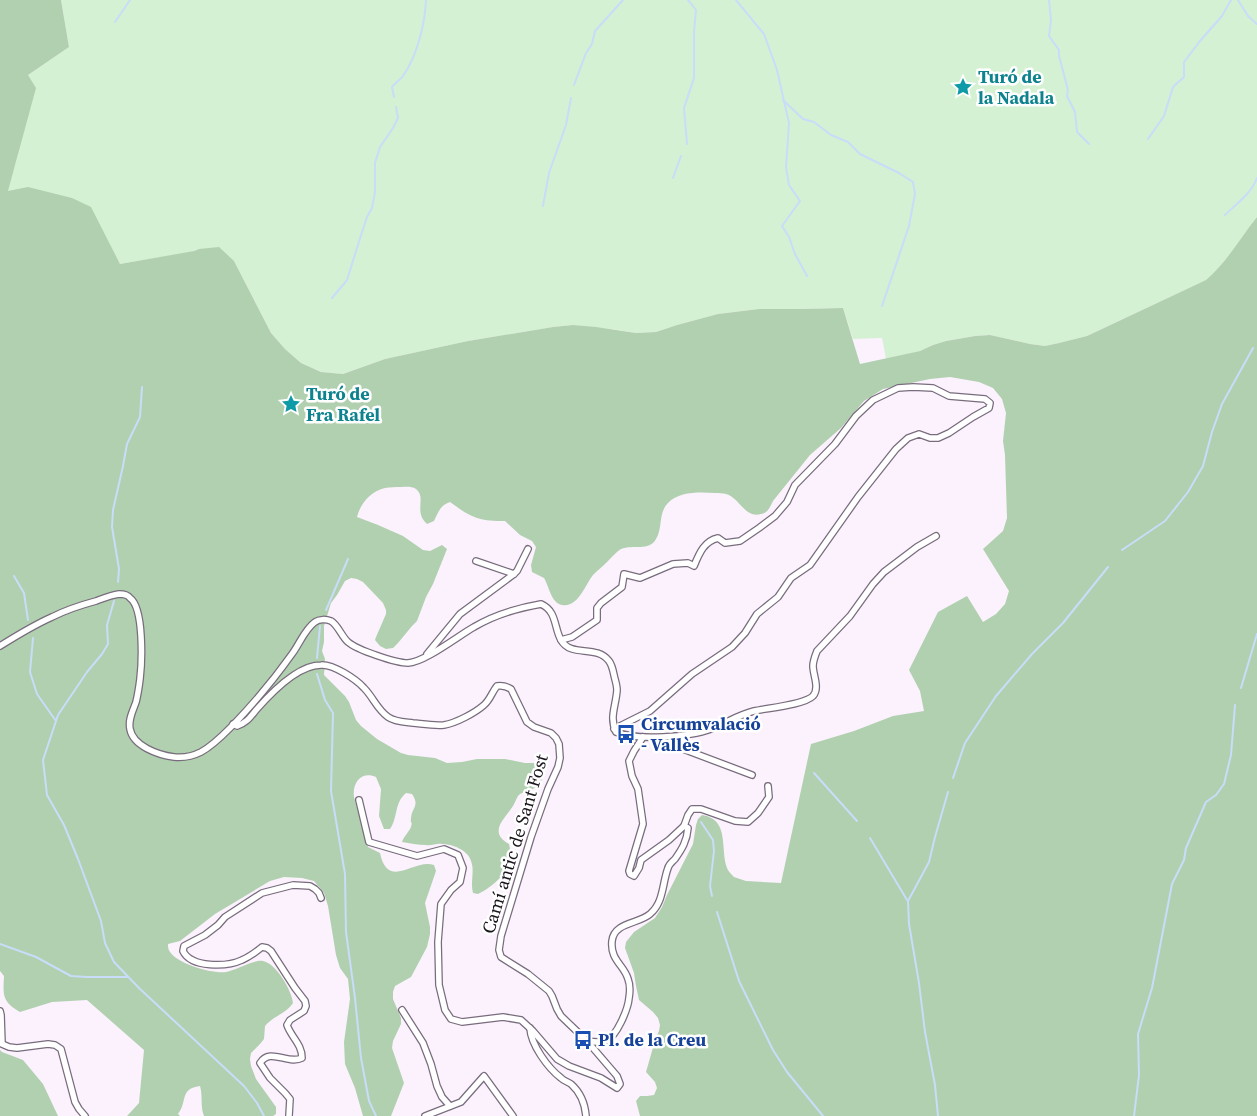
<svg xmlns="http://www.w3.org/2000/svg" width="1257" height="1116" font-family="'Source Serif 4',serif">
<rect width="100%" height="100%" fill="#fbf2fe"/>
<path fill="#d5f1d3" d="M61,0h1196v217c-17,21 -30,45 -51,63l-119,56 -28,7 -14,3 -15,-2 -40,-9 -15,1 -29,5 -13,4 -13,6 -34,8 -4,-21 -29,1 -10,-31 -41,1h-43l-41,5 -41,11 -21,7 -20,1 -18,-3 -45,-5 -20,2 -85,14 -83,18 -42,15 -22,-2 -20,-9 -16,-14 -14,-16 -37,-72 -35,-12 -8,3 -71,12 -10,-18 -103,-54 11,-37 10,-80 41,-28z"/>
<g fill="#b1d0af">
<path d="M0,0h61l8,47 -41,28 8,13 -28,103 20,-4 44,11 19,9 29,57 74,-13 5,-2 20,-2 15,14 37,72 14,16 16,14 20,9 22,2 42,-15 83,-18 85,-14 20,-2 23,2 40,6 20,-1 21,-7 41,-11 41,-5h43l41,-1 17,56 60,-13 13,-6 13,-4 29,-5 15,-1 40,9 15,2 14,-3 28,-7 119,-56c21,-18 34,-42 51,-63v899h-617l-4,-15 4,-5h7l7,-1 3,-7 -2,-6 -9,-10 10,-35 3,-6 1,-6 -2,-7 -5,-6 -14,-12 -3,-14 -2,-13 -9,-25 1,-6 8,-10 21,-14 7,-11 5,-12 26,-51 3,-19 2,-6 4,-4c28,4 18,34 25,53 1,3 4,6 7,9l12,4 35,2 30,-139 43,-13 39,-15 31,-5 -4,-20 -11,-21 29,-58 29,-16 16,26 13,-8 9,-10 4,-13 -26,-42 20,-18 4,-13 -2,-63 -2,-14 3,-28 -4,-14 -9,-11 -14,-6 -29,-5 -20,2 -47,10 -19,12 -23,27 -31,27 -37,46c-3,6 -5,12 -12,13 -16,5 -22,-17 -35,-20 -3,-1 -8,-1 -11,-1 -15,-1 -36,-2 -47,10 -10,10 -5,25 -12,36 -7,13 -23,5 -35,10 -5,3 -10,9 -14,13 -4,4 -10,9 -14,13 -8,10 -15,33 -31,30 -11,-2 -13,-19 -18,-27l-12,-6 -1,-7 5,-18 -4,-6 -12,-6 -15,-14c-27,0 -33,-3 -55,-19 -10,3 -12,11 -16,19l-7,3c-14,-13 0,-26 -11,-35 -5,-3 -10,-2 -15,-2 -5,0 -11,0 -16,1 -14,3 -25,16 -28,29l21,8 25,11 20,14 7,1 12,-6 5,4 -14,35 -7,13 -9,24 -5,5 -14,17 -5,5 -7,1 -6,-3 -5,-6 1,-3 10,-23v-4l-3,-7 -20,-21 -6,-3 -6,-1 -6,3 -8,14 -6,8 -7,23v16l-2,9 3,8 -1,16 21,21 4,6 7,18 5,6 16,13 24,14 7,2 27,3 12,5 15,-1 15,-3h28l20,4h13c2,6 5,13 3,19 -4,9 -17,7 -23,14 -2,3 -3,7 -5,10 -9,14 -25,26 -4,38 6,23 -12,41 -31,50l-5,-1c-3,-11 2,-22 -2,-32 -3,-11 -19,-17 -29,-17 -5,-1 -11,2 -16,1 -8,0 -16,-2 -24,-3 2,-6 7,-10 9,-15 2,-8 -1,-1 0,-9 1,-11 9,-12 1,-24l-6,-1c-12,10 -8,25 -16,36h-6l-5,-13 2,-27 -5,-12c-14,-6 -24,5 -22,20l14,50 12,6c8,38 34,5 54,12l2,6 -11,32 5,24v7l-3,13 -16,30 -16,9 -2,6v7l8,19v6l-8,17 -1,7 12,35 -13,33h-28l-8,-28 -10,-24 -1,-22 6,-43 -2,-20 -8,-11 -4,-13 -8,-49 -4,-13 -10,-12 -12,-3 -18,-1 -14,4 -55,33 -35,27 -12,3c0,3 0,5 2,8 8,12 42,22 56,20 10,-2 29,-13 37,-11 13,2 29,30 30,42 -7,11 -20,13 -28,23l-1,13 -4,5 -9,9 -1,6 1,7 5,13 20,28v7l-3,2h-69c-4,-10 -1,-20 -4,-30 -21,3 -12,15 -22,28l2,2h-53l12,-13 5,-53 -57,-50 -35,2 -32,10c-18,-10 -17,-17 -16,-36l-4,-5z"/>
<polygon points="0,1050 2,1052 23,1060 43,1084 58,1116 0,1116"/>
</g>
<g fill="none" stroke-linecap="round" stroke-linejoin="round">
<g stroke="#c9dcf9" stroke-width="2">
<polyline points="736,0 764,34 777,70 789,123 786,167 789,185 800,201 782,226 789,237 795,254 807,276"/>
<polyline points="1049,0 1051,20 1049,36 1059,50 1059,56 1068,90 1067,96 1075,112 1077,132 1089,144"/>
<polyline points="1238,0 1248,16 1257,24"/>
<polyline points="115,22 130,0"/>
<polyline points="574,85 586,53 592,44 595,31 623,0"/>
<path d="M394,97l-2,-10c3,-4 8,-7 11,-11 14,-20 22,-52 23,-76"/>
<polyline points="783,100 803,119 814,122 831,135 848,142 860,154 899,173 913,182 915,194 909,226 882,306"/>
<polyline points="1148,139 1164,116 1173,87 1184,77 1184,62 1200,41 1222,16 1231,0"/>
<polyline points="687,144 684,108 694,78 694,32 696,10 688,0"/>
<polyline points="673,178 681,156"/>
<polyline points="543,206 549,173 566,125 571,98"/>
<path d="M1225,215c11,-11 27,-22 32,-37"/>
<polyline points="332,298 347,280 362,232 367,217 372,208 375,192 375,163 380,147 393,128 398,118 396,107"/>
<polyline points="1122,550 1165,521 1188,492 1203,466 1212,432 1222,404 1253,348"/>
<polyline points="14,576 24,593 28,620"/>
<polyline points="118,582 119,569 112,527 113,510 123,466 127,444 140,417 142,387"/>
<polyline points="114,601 107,625 108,644 102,654 87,672 58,715 43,760 47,795 64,825 78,859 101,921 105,943 114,962 139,988 244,1086 257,1103 264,1116"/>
<polyline points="326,610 348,559"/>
<polyline points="33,638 30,672 37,694 56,721"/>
<polyline points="317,658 320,626"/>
<polyline points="317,674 325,700 333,713 331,791 345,874 346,932 355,998 361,1058 369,1101 376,1116"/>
<polyline points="1241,688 1257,634"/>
<polyline points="814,773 857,821"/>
<polyline points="953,778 965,743 996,696 1032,654 1063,623 1108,567"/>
<polyline points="701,822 713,840 714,851 710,886 712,896"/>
<polyline points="870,838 907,900"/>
<polyline points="717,912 739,981 773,1050 787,1072 823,1116"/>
<polyline points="0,944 36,957 71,976 87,977 128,977"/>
<polyline points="938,1116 935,1085 925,1032 919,983 909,924 908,901 929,862 935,837 948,792"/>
<polyline points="1134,1116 1139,1075 1138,1034 1152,988 1172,884 1184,860 1186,848 1206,802 1216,795 1224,784 1231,755 1235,705"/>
</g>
<g stroke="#786c7d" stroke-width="8">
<g id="street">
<polyline points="476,561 514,574"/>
<path d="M561,640l11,-3 25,-17v-12l4,-5 21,-16 2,-13 16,4 33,-14 15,-1 6,3c5,-12 10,-25 24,-28l7,5 15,-2 19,-13 16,-12 12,-14 8,-17 40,-41 21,-28 17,-16 25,-12 15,-1 20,1 16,8 36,3 5,4 -1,5 -16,9 -24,16 -11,5h-8l-11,-4 -11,4 -12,11 -38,48 -48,68 -19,13 -13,19 -21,17 -12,19 -13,14 -40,27 -42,37 -36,18"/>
<path d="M0,646c16,-10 34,-21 52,-29 14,-7 29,-12 44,-16 8,-3 15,-6 23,-7 4,0 9,1 11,4 14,10 12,64 10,81 -1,8 -2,15 -4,23 -3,9 -8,17 -6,27 3,17 28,26 44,28 9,1 19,-1 27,-5 13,-7 23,-18 33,-28 21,-22 41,-46 58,-70 8,-11 13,-25 23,-32 4,-3 11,-3 16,-1 7,4 11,16 17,21 9,8 48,21 60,21 17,-1 50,-27 66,-36 20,-12 44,-19 67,-23 16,7 13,24 20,36 10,18 35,4 48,21 3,4 4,9 5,14 1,5 3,10 3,15 -1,16 -8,27 -1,42 20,9 74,5 95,-3 15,-6 27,-14 43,-18 13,-3 50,-6 59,-15 7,-8 0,-21 0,-30 0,-5 2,-10 4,-15l33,-35 23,-32 11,-12 33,-25 19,-11"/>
<polyline points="427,654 460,614 514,574 517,571 528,549"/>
<path d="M233,724l4,2c10,-3 14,-10 20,-17 15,-17 41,-44 64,-44 12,-1 35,14 43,23 9,9 13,21 24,29 7,5 17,5 25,6 10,1 21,3 31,2 12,-2 31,-12 40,-20 6,-5 8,-13 13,-19 6,-1 9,0 14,3l16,33 7,5 17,6 5,5 3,6 1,14 -2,9 -10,22 -17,48 -30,99 -2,14 2,7 27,17 21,17 3,5 5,13 4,7 26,25 30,35 3,8 -3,4 -16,-10 -32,-12 -12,-7 -24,-28 -12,-11 -18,-3 -41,5 -11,-3 -6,-9 -6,-25 -1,-43 3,-38 10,-14 9,-8 3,-14 -5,-13 -14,-6 -27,7 -48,-14 -10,-42"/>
<polyline points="654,738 752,775"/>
<polyline points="684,826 688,815 692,809 701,809 735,821 748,822 758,813 769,797 768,786"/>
<polyline points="402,1010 423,1043 431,1064 437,1086 442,1097 450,1106"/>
<polyline points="0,1011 1,1015 2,1044 9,1047 17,1048 48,1044 55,1045 61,1049 75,1102 79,1109 85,1116"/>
<path d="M530,1028c1,17 18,40 31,50 3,3 7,4 10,6 9,8 14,20 15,32"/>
<path d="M587,1041c6,1 13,2 19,0 11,-5 22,-32 23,-43 1,-6 1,-14 -1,-19 -4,-14 -18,-19 -16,-38 2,-19 27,-17 38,-27 14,-12 12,-30 18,-46 1,-4 4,-6 7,-9 7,-10 12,-18 13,-31l-4,-2 -15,14 -28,20 -2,8 -5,8 -4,-2 -1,-3 14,-47 -5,-35 -6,-13 -3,-15 5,-10 9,-14"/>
<path d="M289,1116l1,-17 -5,-6 -15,-15 -10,-15c10,-16 28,2 42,-5 0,-14 -11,-21 -15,-33l3,-5 14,-9 2,-5 -1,-5 -10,-13 -24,-37 -4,-3 -5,-1c-6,5 -13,10 -20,13 -15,7 -51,8 -59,-9l1,-5 21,-11 13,-10 7,-8 37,-24 31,-8 17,1 5,3 4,4 2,5"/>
<polyline points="425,1116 461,1102 484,1076 513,1116"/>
</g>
</g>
<use href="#street" stroke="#fff" stroke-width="5.5"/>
</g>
<defs>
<g id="sight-bare" transform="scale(1.5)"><path d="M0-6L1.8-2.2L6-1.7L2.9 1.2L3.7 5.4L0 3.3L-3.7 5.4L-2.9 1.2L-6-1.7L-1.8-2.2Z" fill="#0f9aa8" stroke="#fff" stroke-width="2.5" paint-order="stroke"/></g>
<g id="bus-bare" transform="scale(1.5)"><path d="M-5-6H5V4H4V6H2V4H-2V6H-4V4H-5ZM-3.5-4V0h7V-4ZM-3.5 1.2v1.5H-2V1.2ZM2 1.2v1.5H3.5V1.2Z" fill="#1a4fb4" stroke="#fff" stroke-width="2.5" paint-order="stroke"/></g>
</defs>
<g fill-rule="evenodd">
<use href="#sight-bare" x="963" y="87"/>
<use href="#sight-bare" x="291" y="404"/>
<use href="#bus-bare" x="626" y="734"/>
<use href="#bus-bare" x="583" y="1040"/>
</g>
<g text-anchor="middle" stroke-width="5" stroke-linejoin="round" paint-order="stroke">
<g font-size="18" font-weight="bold" fill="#0d838f" stroke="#fff" text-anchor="start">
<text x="978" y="83">Turó de<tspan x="978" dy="21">la Nadala</tspan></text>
<text x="306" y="400">Turó de<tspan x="306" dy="21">Fra Rafel</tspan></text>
</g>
<g font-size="18" font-weight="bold" fill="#164399" stroke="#fff" text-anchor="start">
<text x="641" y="730">Circumvalació<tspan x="641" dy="21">- Vallès</tspan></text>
<text x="598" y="1046">Pl. de la Creu</text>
</g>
<g font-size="18" fill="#1a151c" stroke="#fff">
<text transform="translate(515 844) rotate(-73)" y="6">Camí antic de Sant Fost</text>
</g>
</g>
</svg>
